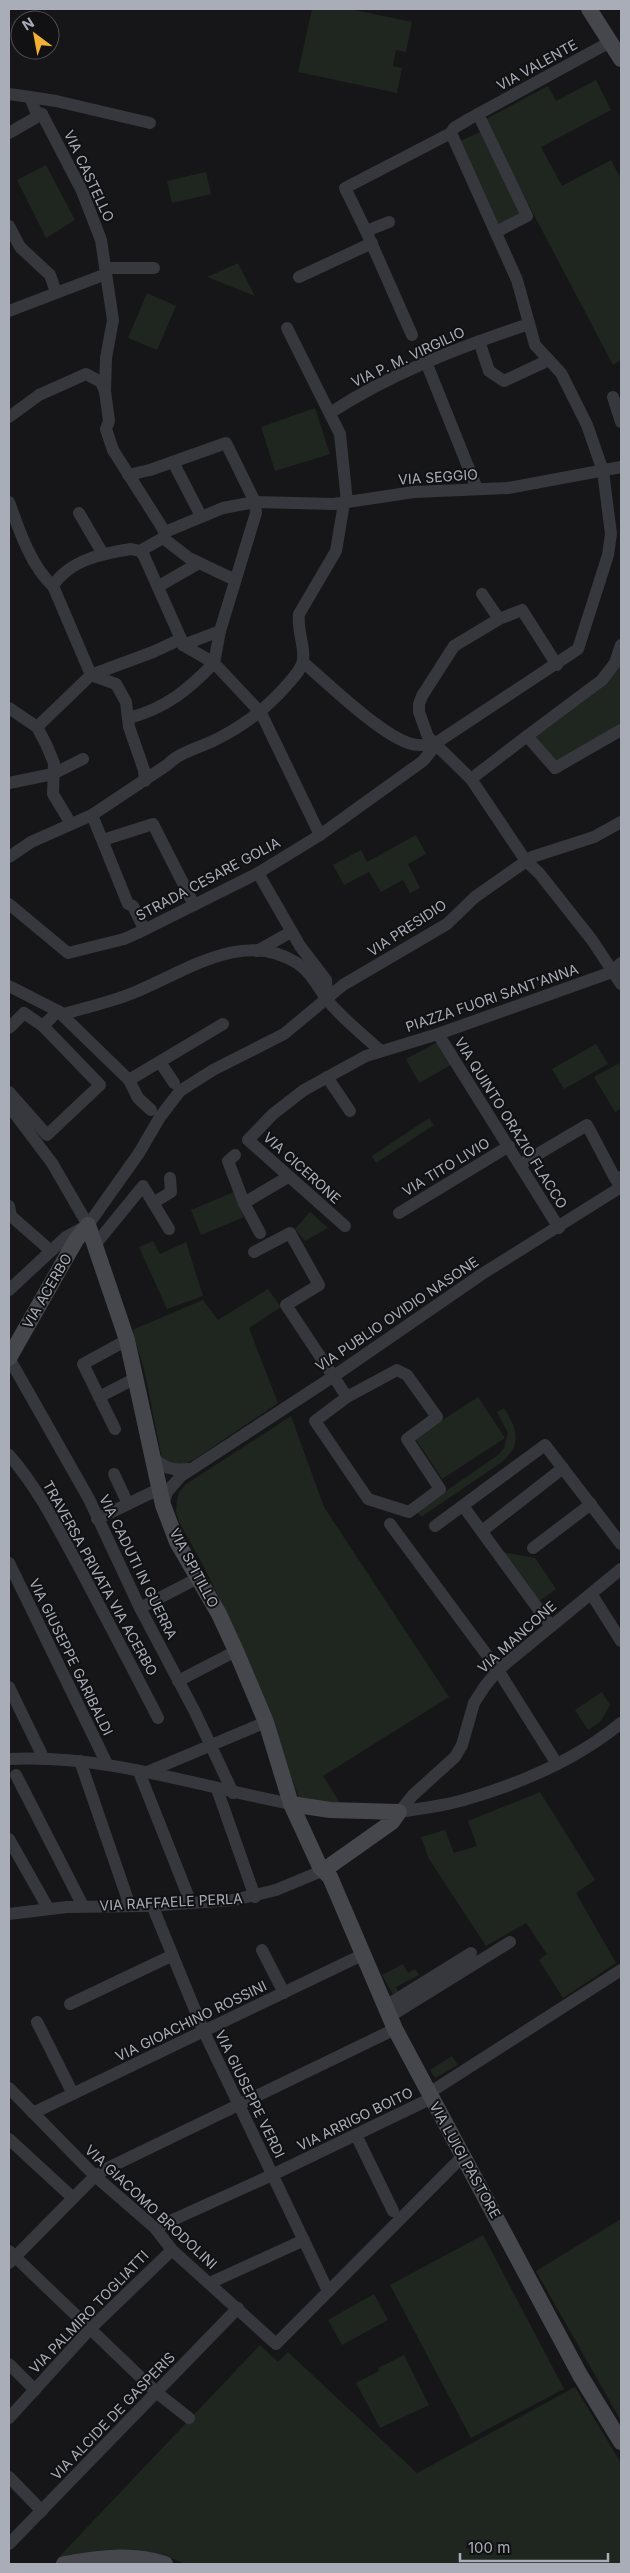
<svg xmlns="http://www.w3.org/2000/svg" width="630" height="2573" font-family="Inter,sans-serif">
<rect width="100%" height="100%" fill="#161618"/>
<g fill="#1e261f">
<polygon points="312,9 350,9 412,22 406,52 396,50 393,66 402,68 397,93 298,72"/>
<polygon points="596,80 611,110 541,147 562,186 611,160 621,179 621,360 613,365 484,120 548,86 556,101"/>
<polygon points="480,132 522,215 497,227 456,143"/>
<polygon points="46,165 75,220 46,238 17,180"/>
<polygon points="206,172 211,194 172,203 167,181"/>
<polygon points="238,263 255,296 207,277"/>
<polygon points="147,293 176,306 157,350 128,338"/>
<polygon points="315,408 330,454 275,471 261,427"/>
<polygon points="621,663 621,727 555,766 531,738"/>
<polygon points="416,835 426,854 408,864 420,888 410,893 403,880 381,892 369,872 344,885 333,865 361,850 367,862"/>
<polygon points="438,1042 451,1065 419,1083 406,1059"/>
<polygon points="596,1044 608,1064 564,1089 552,1069"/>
<polygon points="619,1063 621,1067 621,1111 620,1109 615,1112 594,1077"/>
<polygon points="429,1118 434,1125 376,1163 372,1156"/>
<polygon points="234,1192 244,1217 201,1235 191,1210"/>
<polygon points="310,1212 328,1228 305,1241 295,1229"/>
<polygon points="153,1241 160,1254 186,1242 203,1296 167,1309 139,1247"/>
<polygon points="268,1289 281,1307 249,1328 278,1403 195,1459 179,1467 162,1459 144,1369 132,1330 203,1300 218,1320"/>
<polygon points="478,1397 505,1438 442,1479 415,1438"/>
<path d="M504,1408c13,21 19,35 -2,54l-81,55 -4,-6 81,-56 6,-7 4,-15 -11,-21z"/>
<polygon points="291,1416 324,1507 449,1697 323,1776 342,1806 301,1803 238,1636 203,1565 179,1522 176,1512 177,1500 179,1492 186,1484"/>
<polygon points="502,1552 535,1558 556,1589 538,1602"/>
<polygon points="602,1692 610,1705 601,1721 588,1730 575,1710"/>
<polygon points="540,1792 595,1880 576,1893 616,1963 563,1998 539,1960 547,1954 526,1923 486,1946 429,1859 421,1837 445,1830 454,1853 477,1846 468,1821"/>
<polygon points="403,1964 408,1973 415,1969 419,1975 396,1987 398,1992 393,1995 382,1975"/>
<polygon points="452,2056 458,2065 435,2078 430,2070"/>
<polygon points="621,2219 621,2421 536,2271"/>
<polygon points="483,2235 564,2389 471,2438 390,2285"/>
<polygon points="374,2294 388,2320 342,2345 328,2320"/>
<path d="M260,2345l18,17 10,-10 129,121 158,-86 46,76v101h-436c-41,-20 -82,-13 -126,-7z"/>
<polygon points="404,2355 429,2405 380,2428 356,2383 379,2371 378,2368"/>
</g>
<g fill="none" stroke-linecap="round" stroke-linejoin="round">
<g stroke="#37383d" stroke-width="12">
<polyline points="9,94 30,97 36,112 42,114 82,191 101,240 113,320 106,358 105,391 109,421 106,429 113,450 165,532 163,538"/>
<polyline points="30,97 56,101 150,123"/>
<polyline points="478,114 527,216 496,232"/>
<polyline points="9,133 42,114"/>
<polyline points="389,222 366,231 345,188 451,133"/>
<polyline points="9,226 20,247 50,275 56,292"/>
<polyline points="366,231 412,335"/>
<polyline points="106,268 154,268"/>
<polyline points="299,277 372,243"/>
<polyline points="9,311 106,274"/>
<polyline points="287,328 340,434 347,502"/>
<polyline points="479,341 489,371 504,381 549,360"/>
<polyline points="426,362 477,489"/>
<polyline points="613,397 621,422"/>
<path d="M330,413c61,-40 130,-66 199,-89"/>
<polyline points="9,417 39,395 86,374 101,382 105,391"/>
<polyline points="173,462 201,516"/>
<polyline points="128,475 150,470 226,443 255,502 256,513 220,631 214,663 261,713 320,835"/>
<path d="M9,502c10,28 22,64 44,84"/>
<polyline points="79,513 103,554"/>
<polyline points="165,532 223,508 255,502 334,504 414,492 508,488 621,467"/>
<polyline points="163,538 189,558 235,580"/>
<path d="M131,549l9,2 4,5 37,83 -28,13 -62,23 -38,-89c16,-26 51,-33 78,-37z"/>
<polyline points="140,551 163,538"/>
<polyline points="159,586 199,563"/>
<polyline points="482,594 499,619"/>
<polyline points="183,645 220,631"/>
<polyline points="621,645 615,663 602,680 527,736 555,768 621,730"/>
<path d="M303,662c24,21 80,75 109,82 7,2 16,1 23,1"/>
<polyline points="557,665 522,610 499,619 454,646 422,696 419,704 419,712 428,737 471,779 526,861 539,873 592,940 621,984"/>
<polyline points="9,708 37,727 46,744 54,763 53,794 71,824"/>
<path d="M129,718c37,-10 59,-28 85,-55l-31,-18 -2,-6"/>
<polyline points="37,727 91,675 116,684 126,702 129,727 144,770 145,781"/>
<polyline points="471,779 527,736"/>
<polyline points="9,783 53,774 83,759"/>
<polyline points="92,815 128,904 133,906 144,929"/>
<polyline points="103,840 153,824 194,905"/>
<path d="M9,857l22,-15 61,-27 75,-50c14,-14 33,-17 50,-26 28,-14 50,-31 70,-54 6,-7 15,-16 16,-25 2,-15 -6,-28 -4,-46l37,-63 8,-48"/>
<polyline points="258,873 300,946 326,980 327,993"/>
<polyline points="9,904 68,953 124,939 140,932 258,873 320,835 423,761 439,741 578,649 608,555 611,534 603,471 587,425 561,373 535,345 517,280 451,133 454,128 469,119 610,42"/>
<polyline points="257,951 291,932"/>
<path d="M9,986l55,28c23,-7 47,-12 69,-21 50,-20 110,-65 164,-30 15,10 21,25 31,38 15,18 35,34 53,50"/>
<polyline points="43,1026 58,1011 129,1080 138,1098 151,1110"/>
<polyline points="9,1028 24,1013 43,1026 100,1085 47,1135 9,1092"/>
<polyline points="438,1034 559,1228"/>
<polyline points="160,1062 174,1083"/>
<polyline points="327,1077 350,1111"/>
<polyline points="129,1080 223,1024"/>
<polyline points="9,1106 52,1163 88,1225"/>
<polyline points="235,1155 228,1161 244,1203"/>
<polyline points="521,1164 587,1125 616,1180 621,1177"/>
<polyline points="153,1203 171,1192 170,1178"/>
<polyline points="9,1206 11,1216 51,1251"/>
<polyline points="399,1213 509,1146"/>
<polyline points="345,1226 248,1140 273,1114 304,1090 366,1056 438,1034 612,972 621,963"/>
<polyline points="260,1233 244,1203 288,1177"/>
<polyline points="94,1246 143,1186 169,1229"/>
<polyline points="254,1252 290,1233 319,1285 286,1305 347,1397 315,1421 368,1499 409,1512 440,1489 407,1439 437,1417 407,1375 397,1370 347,1397"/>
<polyline points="9,1290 66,1237 88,1225 139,1153 160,1117 180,1091 213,1070 284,1034 343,985 447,924 475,897 532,857 594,837 621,822"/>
<polyline points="9,1358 89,1499 140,1608 195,1712 233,1793"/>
<polyline points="99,1397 136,1378"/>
<polyline points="115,1429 83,1364 127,1340"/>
<path d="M9,1455c29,33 48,72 69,110 27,51 54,102 80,153"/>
<path d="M151,1456c13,12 21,15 38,13"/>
<polyline points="114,1474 128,1504"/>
<polyline points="163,1505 167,1492 181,1476 334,1376 482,1274 621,1187"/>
<polyline points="466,1510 550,1625"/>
<polyline points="97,1519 159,1489"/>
<polyline points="390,1524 498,1670 557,1764"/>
<polyline points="435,1526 545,1445 621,1544"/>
<polyline points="482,1531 563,1468"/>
<polyline points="533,1548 591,1504"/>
<polyline points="9,1563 107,1764"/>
<polyline points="592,1595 621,1641"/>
<polyline points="140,1608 198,1578"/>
<polyline points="178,1681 236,1651"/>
<polyline points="9,1687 44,1759"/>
<path d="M9,1759c95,-5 189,27 282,45"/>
<polyline points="80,1761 130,1906"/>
<polyline points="139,1772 191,1903"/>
<polyline points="145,1773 266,1722"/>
<polyline points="16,1775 83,1906"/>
<polyline points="217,1789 255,1897"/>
<polyline points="399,1812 413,1795 455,1757 462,1745 474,1703 485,1686 498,1670 621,1569"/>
<path d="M399,1812c23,-4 46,-6 68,-13 55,-16 110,-40 154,-76"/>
<polyline points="9,1839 48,1908"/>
<polyline points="152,1905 204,2032 328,2291"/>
<polyline points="9,1914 67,1907 145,1906 234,1900 276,1890 324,1870"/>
<polyline points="262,1950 284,1993"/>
<polyline points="70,2004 171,1956"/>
<polyline points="384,2007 471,1953"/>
<polyline points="389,2017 510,1942"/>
<polyline points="37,2022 73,2094"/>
<polyline points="9,2088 95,2176 155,2228 172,2250 276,2344 464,2155"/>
<polyline points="429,2093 621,1970"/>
<polyline points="33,2113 362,1955"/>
<polyline points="356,2135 393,2211"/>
<polyline points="9,2139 73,2198"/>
<polyline points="155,2228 272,2175 432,2098"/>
<polyline points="9,2251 156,2392 189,2418"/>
<polyline points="9,2263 95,2176 108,2168 395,2029"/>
<polyline points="210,2283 304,2240"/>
<polyline points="9,2364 35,2390"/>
<polyline points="9,2418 90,2329 172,2250"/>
<polyline points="9,2477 42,2511"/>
<polyline points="9,2544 238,2308"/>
</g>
<g stroke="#45474d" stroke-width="16">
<polyline points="589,9 621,59"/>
<polyline points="88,1225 127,1340 163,1505 177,1542 219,1614 236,1651 266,1722 291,1804 320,1867 330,1877 395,2029 580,2375 621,2442"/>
<polyline points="9,1358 76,1240 88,1225"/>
<polyline points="291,1804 330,1810 399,1812 392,1822 324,1870"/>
<path d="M64,2564c33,-6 69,-11 101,0"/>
</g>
</g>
<g text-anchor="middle" stroke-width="4" stroke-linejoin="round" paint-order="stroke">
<g font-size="14" fill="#a8adb8" stroke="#111113">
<text transform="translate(537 65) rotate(-29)" y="5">VIA VALENTE</text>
<text transform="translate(89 176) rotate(65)" y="5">VIA CASTELLO</text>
<text transform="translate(408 357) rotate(-25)" y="5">VIA P. M. VIRGILIO</text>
<text transform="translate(438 477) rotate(-4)" y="5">VIA SEGGIO</text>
<text transform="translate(208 879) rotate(-28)" y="5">STRADA CESARE GOLIA</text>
<text transform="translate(407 928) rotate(-33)" y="5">VIA PRESIDIO</text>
<text transform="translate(492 998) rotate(-19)" y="5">PIAZZA FUORI SANT'ANNA</text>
<text transform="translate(511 1123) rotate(58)" y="5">VIA QUINTO ORAZIO FLACCO</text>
<text transform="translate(446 1167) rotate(-31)" y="5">VIA TITO LIVIO</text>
<text transform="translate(302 1168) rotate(42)" y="5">VIA CICERONE</text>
<text transform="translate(47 1291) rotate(-60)" y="5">VIA ACERBO</text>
<text transform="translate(397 1314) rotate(-34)" y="5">VIA PUBLIO OVIDIO NASONE</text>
<text transform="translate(138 1567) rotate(64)" y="5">VIA CADUTI IN GUERRA</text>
<text transform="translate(194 1568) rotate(62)" y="5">VIA SPITILLO</text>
<text transform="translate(100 1578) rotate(61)" y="5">TRAVERSA PRIVATA VIA ACERBO</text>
<text transform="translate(517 1637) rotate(-42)" y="5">VIA MANCONE</text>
<text transform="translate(71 1657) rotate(64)" y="5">VIA GIUSEPPE GARIBALDI</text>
<text transform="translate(171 1902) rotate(-3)" y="5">VIA RAFFAELE PERLA</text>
<text transform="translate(191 2021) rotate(-26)" y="5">VIA GIOACHINO ROSSINI</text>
<text transform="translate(250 2094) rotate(64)" y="5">VIA GIUSEPPE VERDI</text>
<text transform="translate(355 2119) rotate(-26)" y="5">VIA ARRIGO BOITO</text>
<text transform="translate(465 2160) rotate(61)" y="5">VIA LUIGI PASTORE</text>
<text transform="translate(151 2207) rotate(43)" y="5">VIA GIACOMO BRODOLINI</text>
<text transform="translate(89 2312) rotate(-46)" y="5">VIA PALMIRO TOGLIATTI</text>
<text transform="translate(113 2416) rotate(-46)" y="5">VIA ALCIDE DE GASPERIS</text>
</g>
</g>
<rect width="630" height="2573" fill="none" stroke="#a8adb8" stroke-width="20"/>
<g transform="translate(35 35) rotate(328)"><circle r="24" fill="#111113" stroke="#4d4f55"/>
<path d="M0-4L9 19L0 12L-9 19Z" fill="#f2b134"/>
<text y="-8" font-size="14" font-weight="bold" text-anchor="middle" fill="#a8adb8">N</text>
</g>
<path d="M460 2553v8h148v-8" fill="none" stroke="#a8adb8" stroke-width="2.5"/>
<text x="468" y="2553" font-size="15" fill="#a8adb8" stroke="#111113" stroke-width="4" paint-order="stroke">100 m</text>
</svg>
